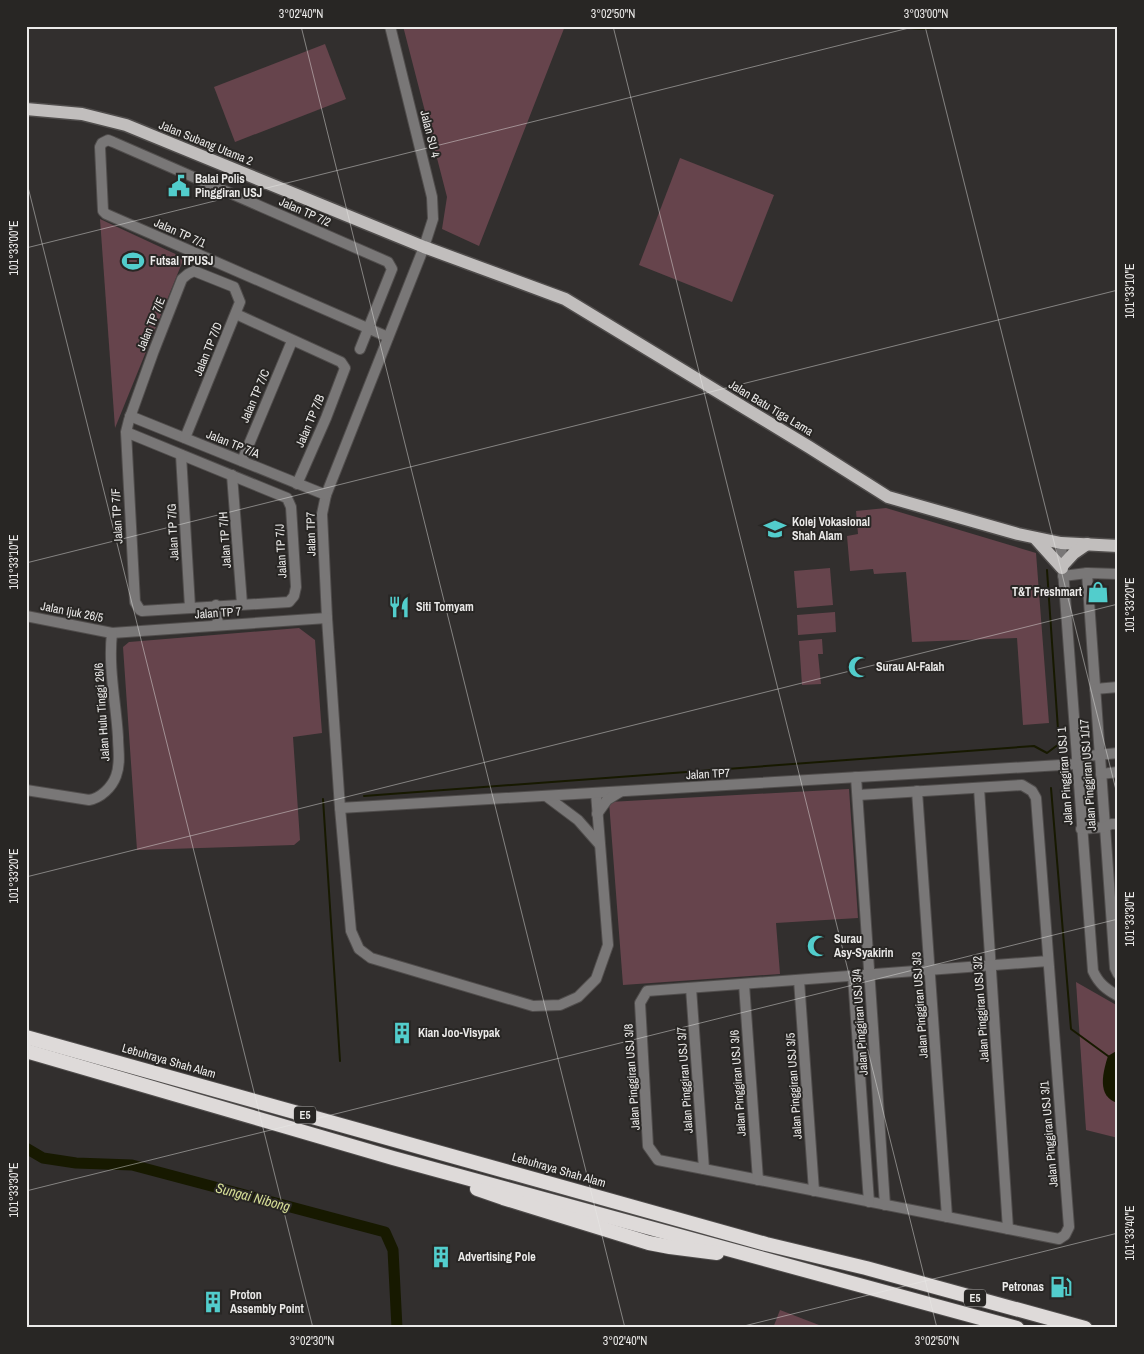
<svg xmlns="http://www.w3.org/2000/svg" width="1144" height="1354" font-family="'Archivo Narrow',sans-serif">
<rect width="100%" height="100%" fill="#322f2e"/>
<g fill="#66444c">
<polygon points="403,26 565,26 479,246 442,229 447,197"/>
<polygon points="325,44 346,99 235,142 214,87"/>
<polygon points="680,158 774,195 732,302 639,265"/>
<polygon points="100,219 184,258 115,428"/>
<polygon points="886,508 1036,553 1049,723 1023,725 1017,638 912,642 906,572 874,574 873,569 850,571 847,536 858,534 856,511"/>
<polygon points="830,568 833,605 797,608 794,571"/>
<polygon points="835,612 836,632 798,635 797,615"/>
<polygon points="299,628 315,640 322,733 293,737 300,840 294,845 137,850 123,647 129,642"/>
<polygon points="822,639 823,654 818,654 821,684 802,685 799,641"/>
<polygon points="849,789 858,918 776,923 780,974 623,985 609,802"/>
<polygon points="1076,982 1118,1006 1118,1138 1086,1130"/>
<polygon points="780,1310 819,1325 818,1328 773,1328"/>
</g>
<g fill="#171900">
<path d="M896,26h57c-20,4 -37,6 -57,0z"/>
<path d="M1118,1050v53c-22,-6 -15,-31 -10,-47z"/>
</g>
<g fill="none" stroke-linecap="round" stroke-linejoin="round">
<g stroke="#171900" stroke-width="2">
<polyline points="1051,788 1071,1029 1108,1056"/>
<polyline points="364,796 1034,746 1047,753 1059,744 1047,570"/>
<polyline points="323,799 340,1061"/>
</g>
<polyline stroke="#171900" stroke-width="11" points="26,1148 43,1158 76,1163 132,1165 385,1232 393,1250 397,1328"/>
<g stroke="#504d4c" stroke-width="12">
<g id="minor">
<polyline points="390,26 432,197 433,219 424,247 326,495 322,514 327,618 340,808 351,931 359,949 371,958 533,1006 560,1005 578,997 596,979 608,945 596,793"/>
<polyline points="236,314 341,362 345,368 326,418 297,484"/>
<path d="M360,349l32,-80 -4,-7 -275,-120 -5,-2 -6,3 -2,4 3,64 3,3c94,41 188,82 282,123"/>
<polyline points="130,416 326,495"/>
<polyline points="126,432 287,498 291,507 296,587 294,596 289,602 142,611 140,610 135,602 126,432 129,420 153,353 182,279 188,274 194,271 234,287 240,302 185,438"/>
<polyline points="181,455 190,607"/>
<polyline points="242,461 292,341"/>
<polyline points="232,475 242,604"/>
<path d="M1061,543l32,428c6,13 13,18 25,25"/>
<polyline points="1087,573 1115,968 1118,974"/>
<polyline points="1063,576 1087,573 1118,574"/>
<polyline points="216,605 218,625"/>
<polyline points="26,616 112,633 327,618"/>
<polyline points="1095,689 1118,687"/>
<polyline points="1077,757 1118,753"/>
<polyline points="1101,774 1118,772"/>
<polyline points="856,777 885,1205"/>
<polyline points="979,788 1008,1229"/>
<path d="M26,790l63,10c12,-2 23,-13 27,-24 5,-13 2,-26 2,-39 -2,-34 -10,-69 -6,-104"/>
<polyline points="917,791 947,1217"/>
<polyline points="858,795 1022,785 1032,791 1036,798 1069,1227 1065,1235 1059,1239 658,1160 648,1146 640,1003 647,991 1048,961"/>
<polyline points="546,796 578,820 600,845"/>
<polyline points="340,808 1077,764"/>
<polyline points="597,814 607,800 620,792"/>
<polyline points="1081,829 1105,827 1111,824 1118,824"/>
<polyline points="853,976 869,1202"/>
<polyline points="799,980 814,1191"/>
<polyline points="744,984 758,1180"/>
<polyline points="691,988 704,1169"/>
</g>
</g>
<g stroke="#504d4c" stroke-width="15">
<g id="major">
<polyline points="26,109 82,114 126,125 424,247 565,299 809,447 888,497 1018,534 1061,543 1118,546"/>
<polyline points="1035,538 1062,568"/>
<polyline points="1062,566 1074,553 1087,544"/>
</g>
</g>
<g stroke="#504d4c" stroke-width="16">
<g id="highway">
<polyline points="26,1037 766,1244 866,1268 1085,1328"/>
<polyline points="26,1051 393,1158 1017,1328"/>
<polyline points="477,1189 503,1198 649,1243 670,1247 717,1253"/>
</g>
</g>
<use href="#minor" stroke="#797777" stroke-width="10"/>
<use href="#major" stroke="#c1bebd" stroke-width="12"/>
<use href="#highway" stroke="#dedad9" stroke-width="14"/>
</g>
<path fill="none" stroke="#ebeae9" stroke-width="1" stroke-opacity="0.45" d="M301,26l324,1302M613,26l324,1302M925,26l193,772M26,179l287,1149M26,248l891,-222M26,563l1092,-273M26,877l1092,-273M26,1191l1092,-272M736,1328l382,-95"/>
<defs>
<g id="civic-bare" transform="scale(1.725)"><path d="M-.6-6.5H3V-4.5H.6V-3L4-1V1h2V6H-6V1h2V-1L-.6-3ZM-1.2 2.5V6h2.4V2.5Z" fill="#52cdcc" stroke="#282624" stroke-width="2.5" paint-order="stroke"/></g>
<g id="stadium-bare" transform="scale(1.725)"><path d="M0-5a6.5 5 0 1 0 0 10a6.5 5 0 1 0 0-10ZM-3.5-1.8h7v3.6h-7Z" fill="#52cdcc" stroke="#282624" stroke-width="2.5" paint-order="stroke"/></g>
<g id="school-bare" transform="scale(1.725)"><path d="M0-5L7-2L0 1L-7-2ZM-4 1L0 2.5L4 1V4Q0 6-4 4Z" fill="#52cdcc" stroke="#282624" stroke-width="2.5" paint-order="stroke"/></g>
<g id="shop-bare" transform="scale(1.725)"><path d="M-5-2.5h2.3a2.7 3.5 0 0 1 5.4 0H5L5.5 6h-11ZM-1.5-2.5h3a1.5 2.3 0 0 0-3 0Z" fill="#52cdcc" stroke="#282624" stroke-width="2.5" paint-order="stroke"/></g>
<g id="restaurant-bare" transform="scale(1.725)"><path d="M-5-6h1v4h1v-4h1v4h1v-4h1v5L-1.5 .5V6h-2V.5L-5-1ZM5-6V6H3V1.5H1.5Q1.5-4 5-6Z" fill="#52cdcc" stroke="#282624" stroke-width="2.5" paint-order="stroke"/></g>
<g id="mosque-bare" transform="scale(1.725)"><path d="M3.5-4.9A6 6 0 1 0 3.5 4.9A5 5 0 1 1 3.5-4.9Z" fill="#52cdcc" stroke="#282624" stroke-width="2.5" paint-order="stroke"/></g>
<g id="building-bare" transform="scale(1.725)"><path d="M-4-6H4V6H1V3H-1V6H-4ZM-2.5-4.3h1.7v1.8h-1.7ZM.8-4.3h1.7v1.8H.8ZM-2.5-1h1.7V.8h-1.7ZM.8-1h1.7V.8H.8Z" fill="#52cdcc" stroke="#282624" stroke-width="2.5" paint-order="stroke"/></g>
<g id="fuel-bare" transform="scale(1.725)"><path d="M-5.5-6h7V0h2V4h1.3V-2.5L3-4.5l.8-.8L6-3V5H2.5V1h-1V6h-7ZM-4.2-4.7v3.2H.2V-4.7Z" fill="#52cdcc" stroke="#282624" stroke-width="2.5" paint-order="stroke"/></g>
</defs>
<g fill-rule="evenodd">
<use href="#civic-bare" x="179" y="186"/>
<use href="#stadium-bare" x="133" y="261"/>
<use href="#school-bare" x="775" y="529"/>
<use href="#shop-bare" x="1098" y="592"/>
<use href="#restaurant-bare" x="399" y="607"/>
<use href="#mosque-bare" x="859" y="667"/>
<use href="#mosque-bare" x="818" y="946"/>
<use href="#building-bare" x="402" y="1033"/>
<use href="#building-bare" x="441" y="1257"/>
<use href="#fuel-bare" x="1061" y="1287"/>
<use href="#building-bare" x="213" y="1302"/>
</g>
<g text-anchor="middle" stroke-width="4" stroke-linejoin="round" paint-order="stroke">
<g fill="#282624" stroke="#b0afae" stroke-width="1">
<rect x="294" y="1106.5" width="22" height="17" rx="4"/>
<rect x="964" y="1289.5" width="22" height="17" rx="4"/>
</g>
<g font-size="11" font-weight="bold" fill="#ebeae9">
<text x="305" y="1119">E5</text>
<text x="975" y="1302">E5</text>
</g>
<g font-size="12" fill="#ebeae9" stroke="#282624">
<text transform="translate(430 134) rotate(76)" y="4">Jalan SU 4</text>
<text transform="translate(206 143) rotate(22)" y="4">Jalan Subang Utama 2</text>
<text transform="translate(305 212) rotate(24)" y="4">Jalan TP 7/2</text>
<text transform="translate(180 233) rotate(24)" y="4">Jalan TP 7/1</text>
<text transform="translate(151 324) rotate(-68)" y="4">Jalan TP 7/E</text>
<text transform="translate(208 349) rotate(-68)" y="4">Jalan TP 7/D</text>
<text transform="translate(255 396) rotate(-67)" y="4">Jalan TP 7/C</text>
<text transform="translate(771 408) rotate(31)" y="4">Jalan Batu Tiga Lama</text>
<text transform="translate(310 421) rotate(-67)" y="4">Jalan TP 7/B</text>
<text transform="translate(233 444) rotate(22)" y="4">Jalan TP 7/A</text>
<text transform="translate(117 516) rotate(-93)" y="4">Jalan TP 7/F</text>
<text transform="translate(173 532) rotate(-93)" y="4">Jalan TP 7/G</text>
<text transform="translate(311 534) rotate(-91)" y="4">Jalan TP7</text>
<text transform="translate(225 540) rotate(-94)" y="4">Jalan TP 7/H</text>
<text transform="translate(281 551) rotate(-93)" y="4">Jalan TP 7/J</text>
<text transform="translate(72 612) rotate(11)" y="4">Jalan Ijuk 26/5</text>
<text transform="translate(218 613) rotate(-4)" y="4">Jalan TP 7</text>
<text transform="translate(102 712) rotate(-94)" y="4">Jalan Hulu Tinggi 26/6</text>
<text transform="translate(708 774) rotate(-3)" y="4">Jalan TP7</text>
<text transform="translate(1088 775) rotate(-94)" y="4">Jalan Pinggiran USJ 1/17</text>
<text transform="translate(1065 776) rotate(-94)" y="4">Jalan Pinggiran USJ 1</text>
<text transform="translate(920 1005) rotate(-94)" y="4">Jalan Pinggiran USJ 3/3</text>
<text transform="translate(981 1009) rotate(-94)" y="4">Jalan Pinggiran USJ 3/2</text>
<text transform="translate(860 1022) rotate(-94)" y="4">Jalan Pinggiran USJ 3/4</text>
<text transform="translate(169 1061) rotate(16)" y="4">Lebuhraya Shah Alam</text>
<text transform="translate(632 1077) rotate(-94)" y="4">Jalan Pinggiran USJ 3/8</text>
<text transform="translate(685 1080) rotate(-94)" y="4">Jalan Pinggiran USJ 3/7</text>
<text transform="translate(738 1083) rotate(-94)" y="4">Jalan Pinggiran USJ 3/6</text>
<text transform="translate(794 1086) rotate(-94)" y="4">Jalan Pinggiran USJ 3/5</text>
<text transform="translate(1049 1134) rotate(-95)" y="4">Jalan Pinggiran USJ 3/1</text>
<text transform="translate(559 1170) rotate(16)" y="4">Lebuhraya Shah Alam</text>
</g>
<g font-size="12" font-weight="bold" fill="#ebeae9" stroke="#282624" text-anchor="start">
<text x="195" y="183">Balai Polis<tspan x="195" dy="14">Pinggiran USJ</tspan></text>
<text x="150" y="265">Futsal TPUSJ</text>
<text x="792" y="526">Kolej Vokasional<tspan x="792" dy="14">Shah Alam</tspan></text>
<text x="1082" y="596" text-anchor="end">T&amp;T Freshmart</text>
<text x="416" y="611">Siti Tomyam</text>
<text x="876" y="671">Surau Al-Falah</text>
<text x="834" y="943">Surau<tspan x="834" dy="14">Asy-Syakirin</tspan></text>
<text x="418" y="1037">Kian Joo-Visypak</text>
<text x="458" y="1261">Advertising Pole</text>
<text x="1044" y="1291" text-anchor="end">Petronas</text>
<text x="230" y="1299">Proton<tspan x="230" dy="14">Assembly Point</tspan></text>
</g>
<g font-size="14" font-style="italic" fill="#d5dd96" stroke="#282624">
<text transform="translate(253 1197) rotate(15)" y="5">Sungai Nibong</text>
</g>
</g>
<rect width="1144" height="1354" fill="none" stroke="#282624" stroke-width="55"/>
<rect x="28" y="28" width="1088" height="1298" fill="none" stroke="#ebeae9" stroke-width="2"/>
<g font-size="12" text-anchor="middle" fill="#ebeae9">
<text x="301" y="18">3°02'40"N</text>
<text x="613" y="18">3°02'50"N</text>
<text x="926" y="18">3°03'00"N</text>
<text transform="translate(14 248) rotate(-90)" y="4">101°33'00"E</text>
<text transform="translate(1130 291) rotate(-90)" y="4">101°33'10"E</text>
<text transform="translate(14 562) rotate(-90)" y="4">101°33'10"E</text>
<text transform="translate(1130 605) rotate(-90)" y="4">101°33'20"E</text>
<text transform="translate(14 876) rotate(-90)" y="4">101°33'20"E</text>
<text transform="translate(1130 919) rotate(-90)" y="4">101°33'30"E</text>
<text transform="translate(14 1190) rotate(-90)" y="4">101°33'30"E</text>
<text transform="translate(1130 1233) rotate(-90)" y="4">101°33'40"E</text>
<text x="312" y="1345">3°02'30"N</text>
<text x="625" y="1345">3°02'40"N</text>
<text x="937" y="1345">3°02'50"N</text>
</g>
</svg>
